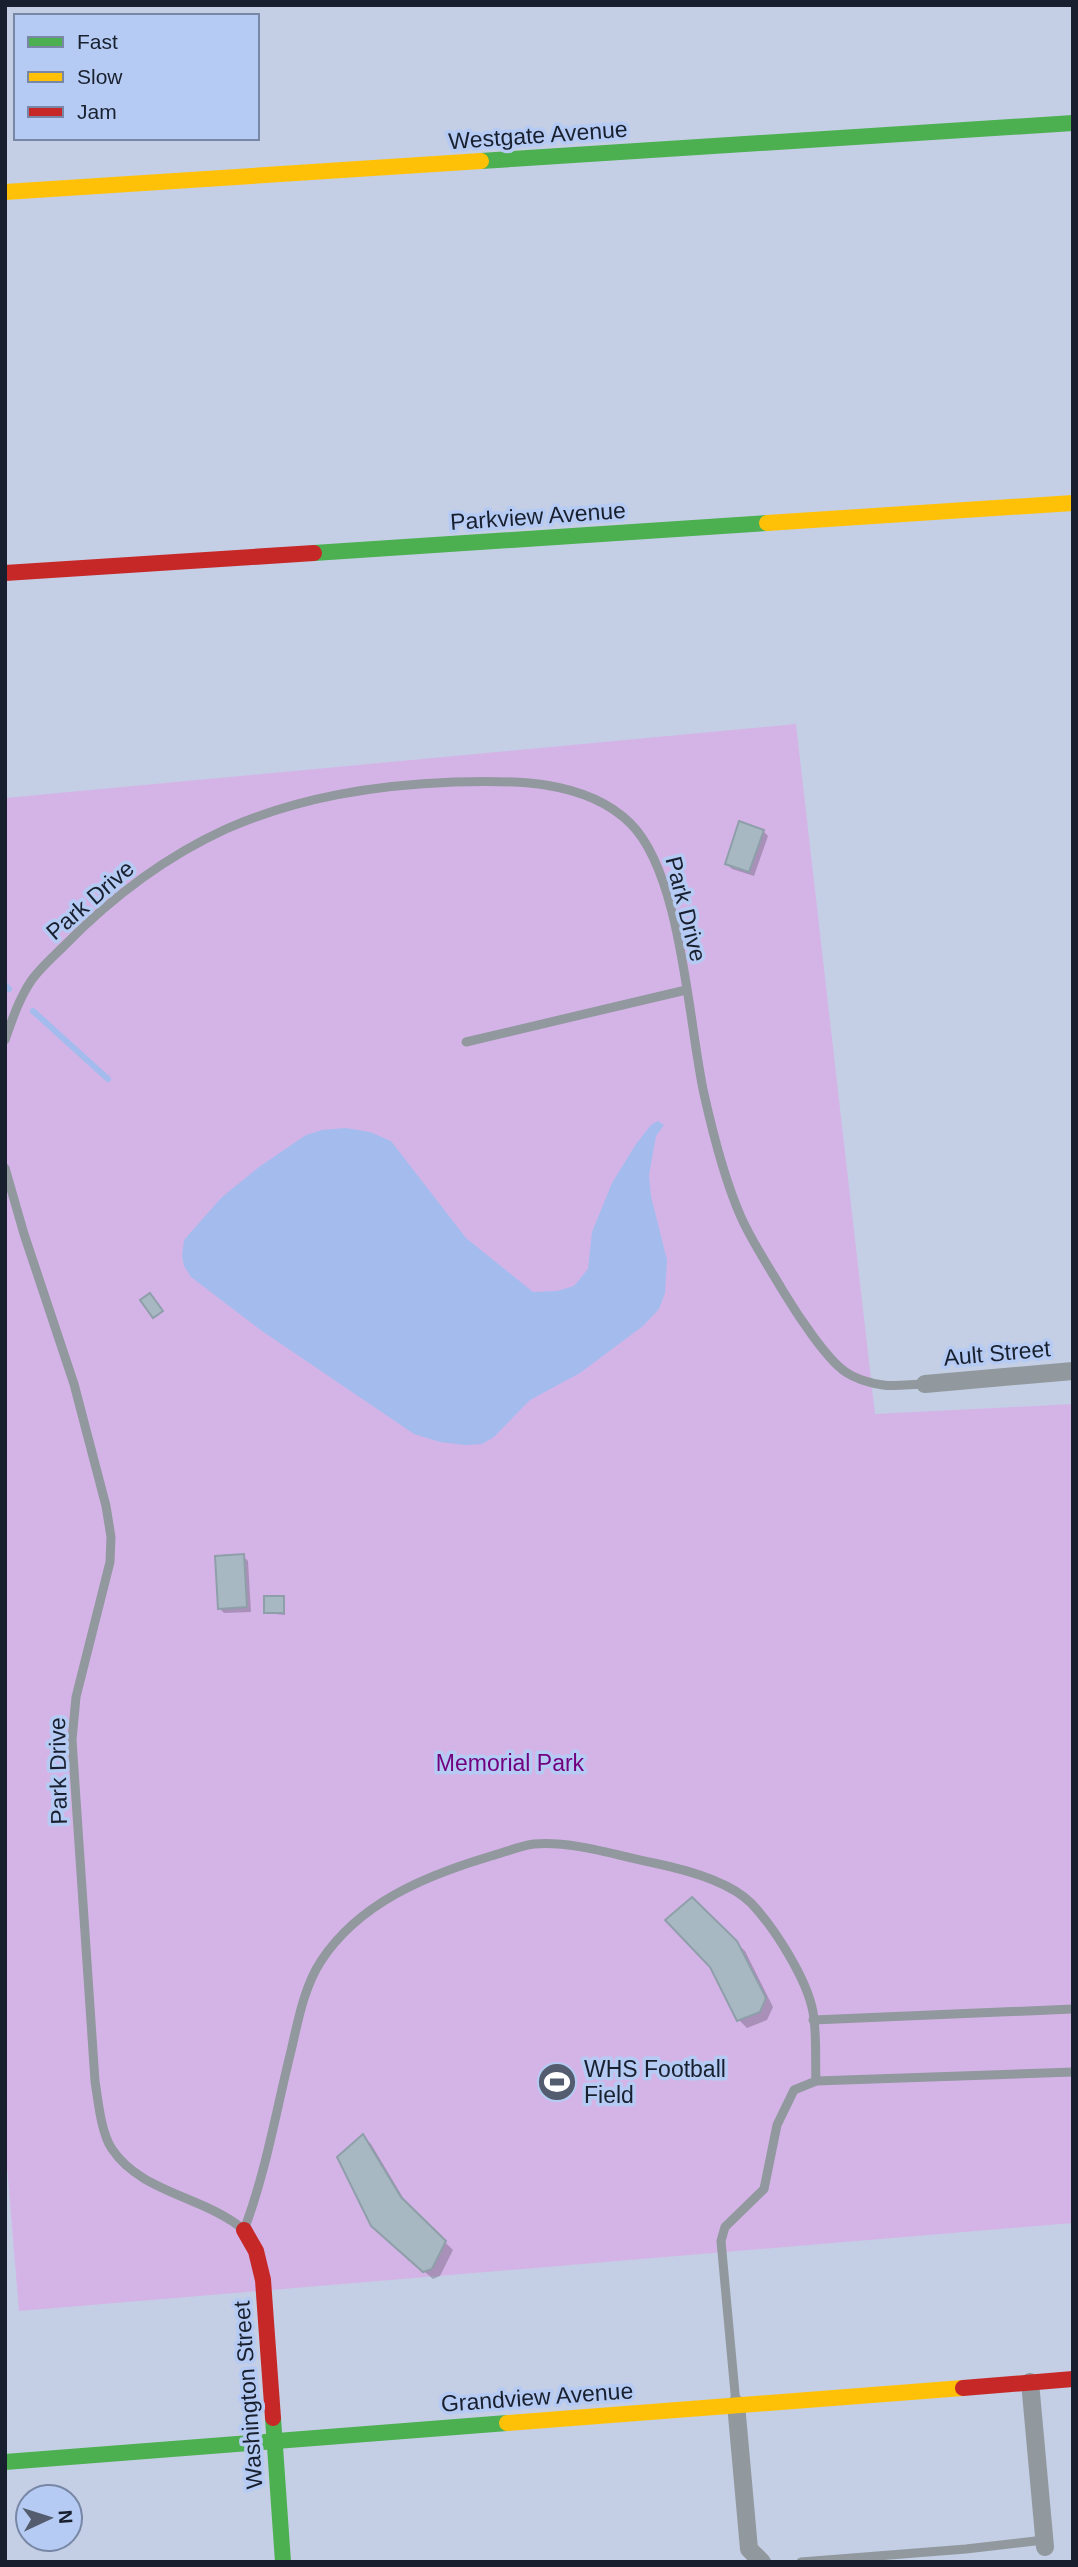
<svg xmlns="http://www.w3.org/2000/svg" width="1078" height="2567" font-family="Arial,sans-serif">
<rect width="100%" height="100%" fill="#c4cfe5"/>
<polygon fill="#d4b4e7" points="796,724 875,1414 1073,1404 1073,2223 19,2311 5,2142 5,798"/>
<polygon fill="#a3bced" points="658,1121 664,1125 656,1136 649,1175 651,1196 667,1260 665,1293 659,1309 643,1326 580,1373 530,1400 494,1437 482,1444 465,1445 440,1442 414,1434 262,1331 191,1277 184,1266 182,1256 184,1240 222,1197 259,1167 306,1135 322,1130 346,1128 370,1132 391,1141 466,1238 533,1292 557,1291 574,1286 588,1269 592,1232 612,1183 636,1144 651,1125"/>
<g fill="#0003">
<polygon points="763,831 768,836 754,876 732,869 727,864"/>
<polygon points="243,1556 248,1561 251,1612 224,1613 219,1608"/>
<polygon points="283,1598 285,1615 266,1613"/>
<polygon points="692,1900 745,1951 773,2007 767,2020 747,2028 739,2020 711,1966"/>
<polygon points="363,2136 371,2144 408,2206 453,2250 440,2276 433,2279 381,2234"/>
</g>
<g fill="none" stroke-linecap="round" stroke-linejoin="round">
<g stroke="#a3bced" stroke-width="6">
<polyline points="5,985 9,989"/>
<polyline points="33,1011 108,1079"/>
</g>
</g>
<g fill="#a8b8c3" stroke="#8f9faa" stroke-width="2">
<polygon points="739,821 764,830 749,872 725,864"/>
<polygon points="150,1293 163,1311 153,1318 140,1300"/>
<polygon points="244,1554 247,1607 218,1609 215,1556"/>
<rect x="264" y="1596" width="20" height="17"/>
<polygon points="692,1897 737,1941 766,1998 760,2012 737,2021 710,1967 665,1920"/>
<polygon points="363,2134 401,2197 446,2241 432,2269 423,2272 371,2226 337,2157"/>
</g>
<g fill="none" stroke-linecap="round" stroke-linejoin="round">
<g stroke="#91989e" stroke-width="9">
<path d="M5,1040c7,-20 14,-41 26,-59 9,-13 23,-25 34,-36 46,-47 100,-88 161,-116 73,-32 149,-44 228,-47 58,-2 131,-3 176,41 52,51 58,198 74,271 9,40 20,85 37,123 11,25 28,50 42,74 12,20 46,73 66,83 8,5 24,10 34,11 13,2 29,-1 42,-1"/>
<polyline points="466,1042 686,990"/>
<path d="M5,1168l19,66 50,150 32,122 5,31 -1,25 -34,135 -4,43 23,341c3,19 6,52 17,68 29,44 92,47 132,81 22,-58 32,-119 47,-179 7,-30 13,-64 30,-90 38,-58 104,-85 167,-104 15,-4 31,-11 46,-13 40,-3 81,11 120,19 29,6 75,18 97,40 23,24 56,76 62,109 4,22 2,46 3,69"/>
<polyline points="813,2020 1073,2009"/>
<polyline points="736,2404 721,2241 725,2227 764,2189 777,2125 794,2090 816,2081 1073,2072"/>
<polyline points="801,2562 966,2549 1044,2540"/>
</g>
<g stroke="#91989e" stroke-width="18">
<polyline points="925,1384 1073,1371"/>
<polyline points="1030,2382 1045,2547"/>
<polyline points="736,2404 749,2549 762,2562"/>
</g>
<g stroke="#4caf50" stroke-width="16">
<polyline points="481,161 1073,123"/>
<polyline points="314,553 767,523"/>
<polyline points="273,2418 283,2562"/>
<polyline points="5,2462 507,2423"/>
</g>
<g stroke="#ffc107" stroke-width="16">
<polyline points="5,192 481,161"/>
<polyline points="767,523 1073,503"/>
<polyline points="507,2423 963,2388"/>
</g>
<g stroke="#c62828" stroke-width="16">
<polyline points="5,573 314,553"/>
<polyline points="244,2230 256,2251 263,2280 273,2418"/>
<polyline points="963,2388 1073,2379"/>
</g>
</g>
<defs>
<g id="stadium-disc" transform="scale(2.0125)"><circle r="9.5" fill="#545d6f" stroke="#b6cbf3"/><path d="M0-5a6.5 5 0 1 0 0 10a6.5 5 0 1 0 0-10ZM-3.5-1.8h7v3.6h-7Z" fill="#fff"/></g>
</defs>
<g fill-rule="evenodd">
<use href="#stadium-disc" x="557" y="2082"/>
</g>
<g text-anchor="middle" stroke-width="7" stroke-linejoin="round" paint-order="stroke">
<g font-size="23" fill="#18202f" stroke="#b6cbf3">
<text transform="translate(538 135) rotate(-4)" y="8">Westgate Avenue</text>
<text transform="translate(538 516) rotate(-4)" y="8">Parkview Avenue</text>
<text transform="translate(90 900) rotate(-41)" y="8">Park Drive</text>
<text transform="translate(686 909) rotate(76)" y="8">Park Drive</text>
<text transform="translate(997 1353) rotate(-5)" y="8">Ault Street</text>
<text transform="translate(58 1771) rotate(-91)" y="8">Park Drive</text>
<text transform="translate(248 2395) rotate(-94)" y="8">Washington Street</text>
<text transform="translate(537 2397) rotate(-4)" y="8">Grandview Avenue</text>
</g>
<g font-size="23" fill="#72007e" stroke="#b6cbf3">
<text x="510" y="1771">Memorial Park</text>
</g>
<g font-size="23" fill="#18202f" stroke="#b6cbf3" text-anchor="start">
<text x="584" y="2077">WHS Football<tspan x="584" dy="26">Field</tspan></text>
</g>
</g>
<rect width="1078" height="2567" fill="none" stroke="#18202f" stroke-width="14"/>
<rect x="14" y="14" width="245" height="126" fill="#b6cbf3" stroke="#7787a5" stroke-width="2"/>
<rect x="28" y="37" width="35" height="10" fill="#4caf50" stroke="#7787a5" stroke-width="2"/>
<text x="77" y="49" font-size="21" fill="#18202f">Fast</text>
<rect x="28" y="72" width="35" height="10" fill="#ffc107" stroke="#7787a5" stroke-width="2"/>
<text x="77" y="84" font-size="21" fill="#18202f">Slow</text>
<rect x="28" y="107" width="35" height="10" fill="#c62828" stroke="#7787a5" stroke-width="2"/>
<text x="77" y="119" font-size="21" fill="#18202f">Jam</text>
<g transform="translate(49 2518) rotate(86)"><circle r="33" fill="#b6cbf3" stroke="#7787a5" stroke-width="2"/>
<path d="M0-5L12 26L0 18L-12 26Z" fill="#545d6f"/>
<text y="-10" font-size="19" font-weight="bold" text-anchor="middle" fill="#18202f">N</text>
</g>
</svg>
